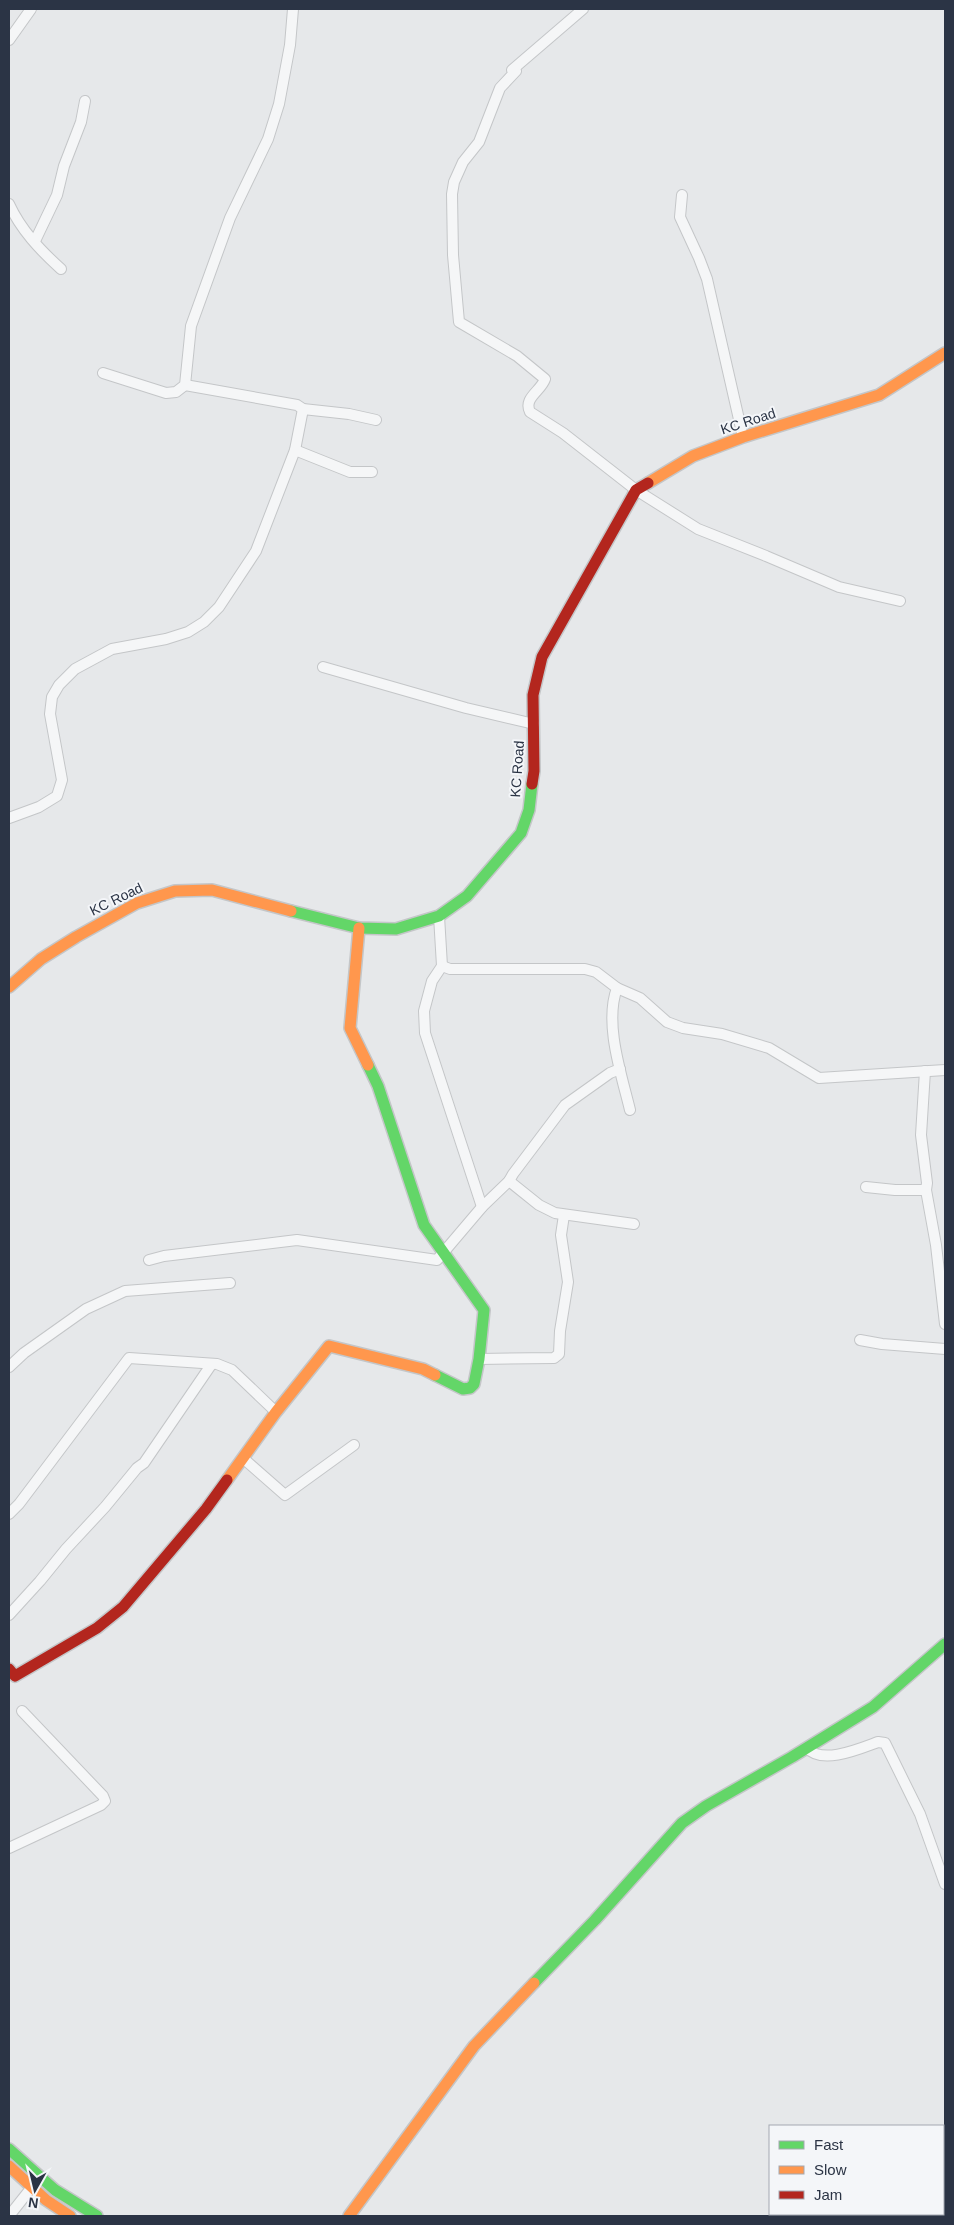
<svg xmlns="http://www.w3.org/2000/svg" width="954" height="2225" font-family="Arial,sans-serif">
<rect width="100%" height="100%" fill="#e6e8ea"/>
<polygon fill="#d4d7dd" points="945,2147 945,2216 895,2216 895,2214 943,2214 943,2148"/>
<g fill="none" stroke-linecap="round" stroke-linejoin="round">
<g stroke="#c4c6c8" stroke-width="12">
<g id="street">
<path d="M583,9l-71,61 4,1 -16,17 -21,54 -16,20 -9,20 -2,12 1,61 6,67 58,34 28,23c-4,12 -22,19 -15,33l33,21 73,57 62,39 68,27 73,31 61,14"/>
<polyline points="9,40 31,9"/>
<polyline points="682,195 680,217 699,258 707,279 743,437"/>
<path d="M9,204c12,26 31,46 52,65"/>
<polyline points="35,241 57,195 64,166 81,122 85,101"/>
<polyline points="103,373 166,393 176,392 185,385 191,326 230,218 268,139 279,104 290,45 293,9"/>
<polyline points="185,385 297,405 303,409 349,414 376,420"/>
<polyline points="295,450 350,472 372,472"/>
<polyline points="323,667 466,708 534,724"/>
<polyline points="9,818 39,807 57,796 62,780 50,714 52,697 59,685 75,669 112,649 166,639 188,632 204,622 219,607 256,551 295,450 303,409"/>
<polyline points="439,916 442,966 432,981 424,1011 425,1033 482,1207"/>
<path d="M442,966l8,3h135l11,3 21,16c-13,35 4,85 13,122"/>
<polyline points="617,988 640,998 667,1022 683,1028 722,1034 769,1048 819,1078 945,1070"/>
<polyline points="925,1071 921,1135 927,1183 926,1190 936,1245 945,1324"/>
<polyline points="509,1181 539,1205 555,1213 634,1224"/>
<polyline points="866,1187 895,1190 926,1190"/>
<polyline points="149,1260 164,1256 297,1240 437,1260 482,1207 509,1181 513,1174 565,1105 610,1073 620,1069"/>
<polyline points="860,1340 882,1344 945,1349"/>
<polyline points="479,1359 554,1358 559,1354 560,1331 568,1282 561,1235 564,1215"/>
<polyline points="9,1367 24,1353 86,1309 125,1291 230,1283"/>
<polyline points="244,1459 285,1495 354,1445"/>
<polyline points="9,1514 19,1504 129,1358 217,1364 232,1370 276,1412"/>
<polyline points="9,1615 40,1581 66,1549 105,1507 137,1468 144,1463 211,1365"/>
<path d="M807,1748c15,17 52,1 71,-6l7,1 35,71 25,70"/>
<polyline points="9,1848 101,1805 105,1801 103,1796 22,1711"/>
<polyline points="9,2216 36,2182"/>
</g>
</g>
<g stroke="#c4c6c8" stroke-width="14">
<g id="fast">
<polyline points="291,911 359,928 396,929 439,916 467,896 521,833 529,810 532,784"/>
<polyline points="368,1065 378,1086 424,1225 484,1310 479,1359 474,1384 470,1388 463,1389 435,1375"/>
<polyline points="534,1983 595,1920 682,1823 706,1806 792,1757 873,1707 945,1644"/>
<polyline points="9,2149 55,2190 97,2216"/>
</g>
</g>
<g stroke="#c4c6c8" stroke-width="14">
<g id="slow">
<polyline points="648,483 693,456 743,437 879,395 945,353"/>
<polyline points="359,928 350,1028 368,1065"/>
<polyline points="9,987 41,959 76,937 137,903 175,891 212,890 291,911"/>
<polyline points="227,1480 276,1412 329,1346 423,1369 435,1375"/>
<polyline points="9,2166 46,2200 70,2216"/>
<polyline points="349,2216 474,2046 534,1983"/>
</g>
</g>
<g stroke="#c4c6c8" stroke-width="14">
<g id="jam">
<polyline points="532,784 534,771 533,695 542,657 636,490 648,483"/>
<polyline points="9,1669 15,1676 97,1628 123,1607 206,1509 227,1480"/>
</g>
</g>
<use href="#street" stroke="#f5f6f7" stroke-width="10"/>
<use href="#fast" stroke="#63d668" stroke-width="11"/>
<use href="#slow" stroke="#ff974d" stroke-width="11"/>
<use href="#jam" stroke="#b3261e" stroke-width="11"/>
</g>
<g text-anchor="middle" stroke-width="4" stroke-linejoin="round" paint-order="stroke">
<g font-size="14" fill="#2b3445" stroke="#f4f6f9">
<text transform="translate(748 421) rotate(-18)" y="5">KC Road</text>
<text transform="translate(517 769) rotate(-86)" y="5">KC Road</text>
<text transform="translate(116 899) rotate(-26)" y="5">KC Road</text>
</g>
</g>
<rect width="954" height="2225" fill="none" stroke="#2b3445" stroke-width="20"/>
<rect x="769" y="2125" width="175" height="90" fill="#f4f6f9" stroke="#a4a8b1"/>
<rect x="779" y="2141" width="25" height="8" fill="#63d668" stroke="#a4a8b1"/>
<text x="814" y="2150" font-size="15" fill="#2b3445">Fast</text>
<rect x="779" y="2166" width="25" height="8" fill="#ff974d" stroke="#a4a8b1"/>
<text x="814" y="2175" font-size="15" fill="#2b3445">Slow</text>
<rect x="779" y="2191" width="25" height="8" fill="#b3261e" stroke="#a4a8b1"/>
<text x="814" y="2200" font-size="15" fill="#2b3445">Jam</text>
<g transform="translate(35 2190) rotate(188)" stroke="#f4f6f9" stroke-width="4" paint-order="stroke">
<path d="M0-4L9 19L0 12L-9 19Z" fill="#2b3445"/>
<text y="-8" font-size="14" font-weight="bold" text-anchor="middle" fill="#2b3445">N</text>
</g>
</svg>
